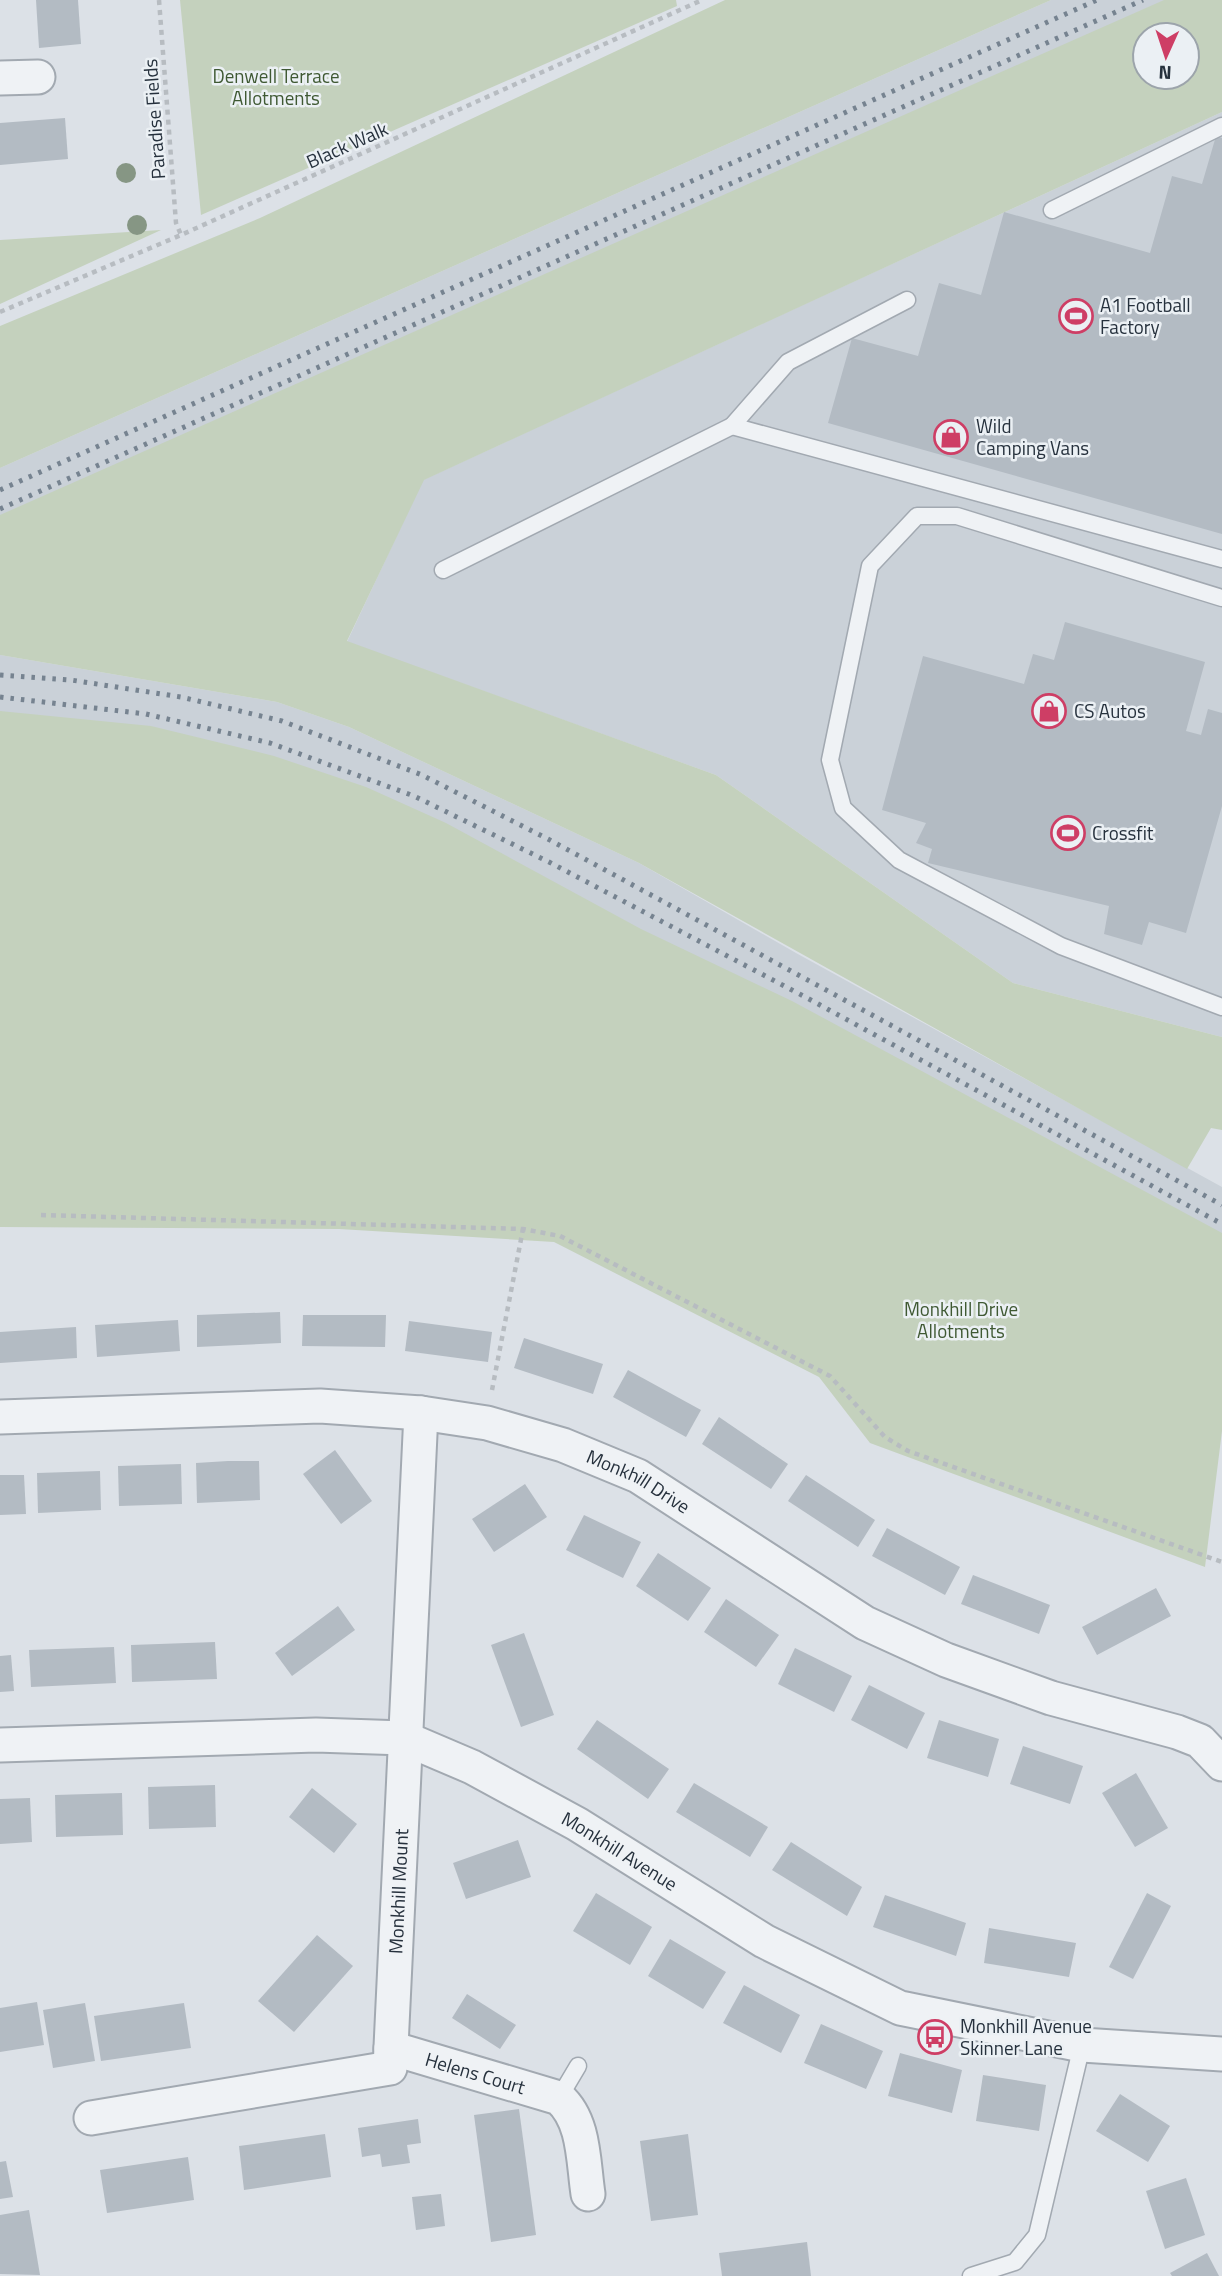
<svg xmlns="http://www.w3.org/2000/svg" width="1222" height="2276" font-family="'Titillium Web',sans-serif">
<rect width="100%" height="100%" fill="#dce1e7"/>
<g fill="#cad1d8">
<polygon points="1051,0 1174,0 0,516 0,468"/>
<polygon points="1222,112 1222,1037 1013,983 716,775 347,642 423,480"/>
<polygon points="0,655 277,702 349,727 639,863 796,953 1222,1187 1222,1234 0,866"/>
</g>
<g fill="#c4d1bd" fill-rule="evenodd">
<polygon points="180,0 676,0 677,6 201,215"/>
<polygon points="725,0 1051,0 0,468 0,326 260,218"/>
<path d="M1164,0h58v112l-798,368 -77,161 369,134 297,208 209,54v93l-11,-2 -24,41 -548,-306 -290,-136 -72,-25 -277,-47v-140zM1145,35h42v42h-42z"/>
<polygon points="161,230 0,304 0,240"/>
<polygon points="0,711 151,726 274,756 366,787 446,823 641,929 792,1001 1222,1233 1222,1431 1205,1567 870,1443 819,1377 554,1242 339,1229 0,1227"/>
</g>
<g fill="#b3bbc3">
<polygon points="36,0 78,0 81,44 39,48"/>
<polygon points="65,118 68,159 0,165 0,123"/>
<polygon points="1216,136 1222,138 1222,534 828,423 852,338 918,356 939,283 981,295 1004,212 1150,253 1172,176 1202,184"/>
<polygon points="1065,622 1205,662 1186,731 1201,735 1208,709 1222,713 1222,806 1186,933 1149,922 1142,945 1104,934 1109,906 928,863 932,849 916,843 926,823 882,810 923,656 1024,684 1033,654 1054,660"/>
<polygon points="280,1312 281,1343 197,1347 197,1315"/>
<polygon points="303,1315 386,1315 385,1347 302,1346"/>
<polygon points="178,1320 180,1351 97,1357 95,1325"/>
<polygon points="409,1321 492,1332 488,1362 405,1351"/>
<polygon points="76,1327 77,1358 0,1363 0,1332"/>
<polygon points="524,1338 603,1364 593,1394 514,1368"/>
<polygon points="628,1370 701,1410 686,1437 613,1397"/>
<polygon points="719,1417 788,1464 771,1489 702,1444"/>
<polygon points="335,1450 372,1501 341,1524 303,1474"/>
<polygon points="228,1461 259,1461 260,1500 197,1503 196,1463"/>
<polygon points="181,1464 182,1504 119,1506 118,1466"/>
<polygon points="100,1471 101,1510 38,1513 37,1473"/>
<polygon points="0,1475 24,1475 26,1514 0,1515"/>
<polygon points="806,1475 875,1520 858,1547 788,1501"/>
<polygon points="525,1484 547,1517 494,1552 472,1519"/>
<polygon points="584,1515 641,1542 623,1578 566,1550"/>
<polygon points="887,1528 960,1567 945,1595 872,1556"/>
<polygon points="658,1553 711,1588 688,1621 636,1586"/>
<polygon points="973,1575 1050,1605 1039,1634 961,1604"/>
<polygon points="1156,1588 1171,1616 1097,1655 1082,1627"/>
<polygon points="726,1599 779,1635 756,1667 704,1632"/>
<polygon points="338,1606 355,1630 292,1676 275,1653"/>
<polygon points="524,1633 554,1715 521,1727 491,1645"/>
<polygon points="215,1642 217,1679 132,1682 131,1645"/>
<polygon points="114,1647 116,1683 31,1687 29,1650"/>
<polygon points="795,1648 852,1676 834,1712 778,1684"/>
<polygon points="11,1655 14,1691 0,1692 0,1656"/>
<polygon points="869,1685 925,1713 907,1749 851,1720"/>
<polygon points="597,1720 669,1769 648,1799 577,1749"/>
<polygon points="939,1720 999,1739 988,1777 927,1758"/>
<polygon points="1023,1746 1083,1766 1070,1804 1010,1784"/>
<polygon points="1136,1773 1168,1828 1135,1847 1102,1793"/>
<polygon points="694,1783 768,1827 750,1857 676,1812"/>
<polygon points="215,1785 216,1827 149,1829 148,1787"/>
<polygon points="312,1788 357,1824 334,1853 289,1817"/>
<polygon points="122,1793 123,1835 56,1837 55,1795"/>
<polygon points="30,1798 32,1842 0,1844 0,1799"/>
<polygon points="518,1840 531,1877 466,1899 453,1863"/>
<polygon points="791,1842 862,1887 847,1916 772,1870"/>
<polygon points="596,1893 652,1927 630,1965 573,1931"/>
<polygon points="1147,1893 1171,1906 1133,1979 1109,1967"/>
<polygon points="885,1895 966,1923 956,1956 873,1927"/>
<polygon points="989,1928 1076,1943 1069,1977 984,1963"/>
<polygon points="317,1935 353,1966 294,2032 258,2001"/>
<polygon points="670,1939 726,1972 703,2009 648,1976"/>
<polygon points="744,1985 800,2015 781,2053 723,2023"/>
<polygon points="467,1994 516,2025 500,2049 452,2018"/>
<polygon points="37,2002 44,2045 0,2052 0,2008"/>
<polygon points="85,2003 95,2061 53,2068 43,2010"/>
<polygon points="184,2003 191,2048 101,2061 94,2016"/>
<polygon points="821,2024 883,2051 866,2089 804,2063"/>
<polygon points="900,2053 962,2070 952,2113 888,2096"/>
<polygon points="983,2075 1046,2085 1039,2131 976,2121"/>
<polygon points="1120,2094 1170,2126 1148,2162 1096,2131"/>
<polygon points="519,2109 536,2235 491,2242 474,2115"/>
<polygon points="418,2119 421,2143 407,2145 410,2163 382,2167 380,2154 362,2157 358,2128"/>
<polygon points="325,2134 331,2177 244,2190 239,2146"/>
<polygon points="688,2134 698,2215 651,2221 640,2141"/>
<polygon points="188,2157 194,2200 107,2213 100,2170"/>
<polygon points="6,2161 13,2197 0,2199 0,2162"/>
<polygon points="1186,2178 1205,2235 1165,2249 1146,2191"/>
<polygon points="441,2194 445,2226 416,2230 412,2197"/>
<polygon points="29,2210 40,2275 0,2274 0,2215"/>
<polygon points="807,2242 811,2276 722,2276 719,2253"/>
<polygon points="1207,2253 1219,2276 1172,2276 1170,2273"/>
</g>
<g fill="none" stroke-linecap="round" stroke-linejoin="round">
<g stroke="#a2a9b1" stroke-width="19">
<g id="lane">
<polyline points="1052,210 1222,126"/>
<polyline points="907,300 788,362 732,426 1222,559"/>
<polyline points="443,570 732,426"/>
<polyline points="1222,598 957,516 917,516 870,566 830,760 843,808 899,860 1061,946 1222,1007"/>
<polyline points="559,2098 578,2066"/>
<polyline points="971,2276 1015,2262 1037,2235 1082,2045"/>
</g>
</g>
<g stroke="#a2a9b1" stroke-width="37">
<g id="street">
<polyline points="0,78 38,77"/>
<path id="s1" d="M0,1417l320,-11 101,7 66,10 76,22 75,31 227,147 81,37 105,38 126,34 23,9 22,23"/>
<path id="s2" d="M0,1745l316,-10 88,3 68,29 105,57 187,117 136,67 182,37 140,9"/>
<path id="s3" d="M391,2048l168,50c26,23 24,63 29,96"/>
<path id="s4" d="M91,2118l299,-50 31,-655"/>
</g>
</g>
<g stroke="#b7bcc1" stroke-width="4.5" stroke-dasharray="5 5" stroke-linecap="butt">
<polyline points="159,0 176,223 181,235"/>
<polyline points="0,312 181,235 702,0"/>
<polyline points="41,1215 523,1229 560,1236 830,1376 885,1437 908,1451 1222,1562"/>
<polyline points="492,1390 523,1229"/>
</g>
<use href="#lane" stroke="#eff2f5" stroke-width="16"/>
<use href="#street" stroke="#eff2f5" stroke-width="33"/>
<g stroke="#768390" stroke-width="5" stroke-dasharray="3.5 7" stroke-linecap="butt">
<polyline points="0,490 1097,0"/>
<polyline points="0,509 1143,0"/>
<polyline points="0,675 71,680 181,697 282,721 422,775 548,839 1222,1205"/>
<polyline points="0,697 146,714 270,743 414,796 549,862 809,999 1222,1224"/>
</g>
</g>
<g fill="#869684">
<circle cx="126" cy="173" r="10"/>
<circle cx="137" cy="225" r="10"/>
</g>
<defs>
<g id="stadium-ring" transform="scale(1.75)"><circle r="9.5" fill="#ebf0f4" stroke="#ce3e65" stroke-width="1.5"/><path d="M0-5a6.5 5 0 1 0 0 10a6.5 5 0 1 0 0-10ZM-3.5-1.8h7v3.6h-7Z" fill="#ce3e65"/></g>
<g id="shop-ring" transform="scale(1.75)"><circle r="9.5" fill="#ebf0f4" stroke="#ce3e65" stroke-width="1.5"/><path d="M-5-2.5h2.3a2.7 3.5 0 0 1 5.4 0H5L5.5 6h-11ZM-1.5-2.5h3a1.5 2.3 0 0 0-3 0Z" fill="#ce3e65"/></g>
<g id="bus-ring" transform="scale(1.75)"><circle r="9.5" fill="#ebf0f4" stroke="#ce3e65" stroke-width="1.5"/><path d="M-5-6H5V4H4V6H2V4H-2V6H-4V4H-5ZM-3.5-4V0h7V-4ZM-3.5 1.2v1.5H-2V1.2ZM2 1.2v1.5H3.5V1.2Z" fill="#ce3e65"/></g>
</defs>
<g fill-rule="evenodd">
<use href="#stadium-ring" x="1076" y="316"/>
<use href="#shop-ring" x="951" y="437"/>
<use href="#shop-ring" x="1049" y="711"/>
<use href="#stadium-ring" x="1068" y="833"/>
<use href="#bus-ring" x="935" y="2037"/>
</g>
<g text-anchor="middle" stroke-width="5" stroke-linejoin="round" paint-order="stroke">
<g font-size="19" fill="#3f5933" stroke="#ebf0f4">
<text x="276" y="83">Denwell Terrace<tspan x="276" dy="22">Allotments</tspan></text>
<text x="961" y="1316">Monkhill Drive<tspan x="961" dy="22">Allotments</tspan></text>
</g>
<g font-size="19" fill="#26313d" stroke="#ebf0f4">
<text transform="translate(154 119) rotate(-94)" y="7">Paradise Fields</text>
<text transform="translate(347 145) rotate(-24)" y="7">Black Walk</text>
<text dy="7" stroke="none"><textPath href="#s1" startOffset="651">Monkhill Drive</textPath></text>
<text dy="7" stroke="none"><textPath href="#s2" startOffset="648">Monkhill Avenue</textPath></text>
<text dy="7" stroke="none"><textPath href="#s4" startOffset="480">Monkhill Mount</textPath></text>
<text dy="7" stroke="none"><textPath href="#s3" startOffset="88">Helens Court</textPath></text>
</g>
<g font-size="19" fill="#26313d" stroke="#ebf0f4" text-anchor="start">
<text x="1100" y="312">A1 Football<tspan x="1100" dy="22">Factory</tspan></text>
<text x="976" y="433">Wild<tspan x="976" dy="22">Camping Vans</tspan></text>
<text x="1074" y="718">CS Autos</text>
<text x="1092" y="840">Crossfit</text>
<text x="960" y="2033">Monkhill Avenue<tspan x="960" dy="22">Skinner Lane</tspan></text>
</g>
</g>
<g transform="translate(1166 56) rotate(183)"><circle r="33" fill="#ebf0f4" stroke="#9ca4ab" stroke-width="2"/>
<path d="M0-5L12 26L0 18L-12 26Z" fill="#ce3e65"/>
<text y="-10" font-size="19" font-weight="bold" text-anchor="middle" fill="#26313d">N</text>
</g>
</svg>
